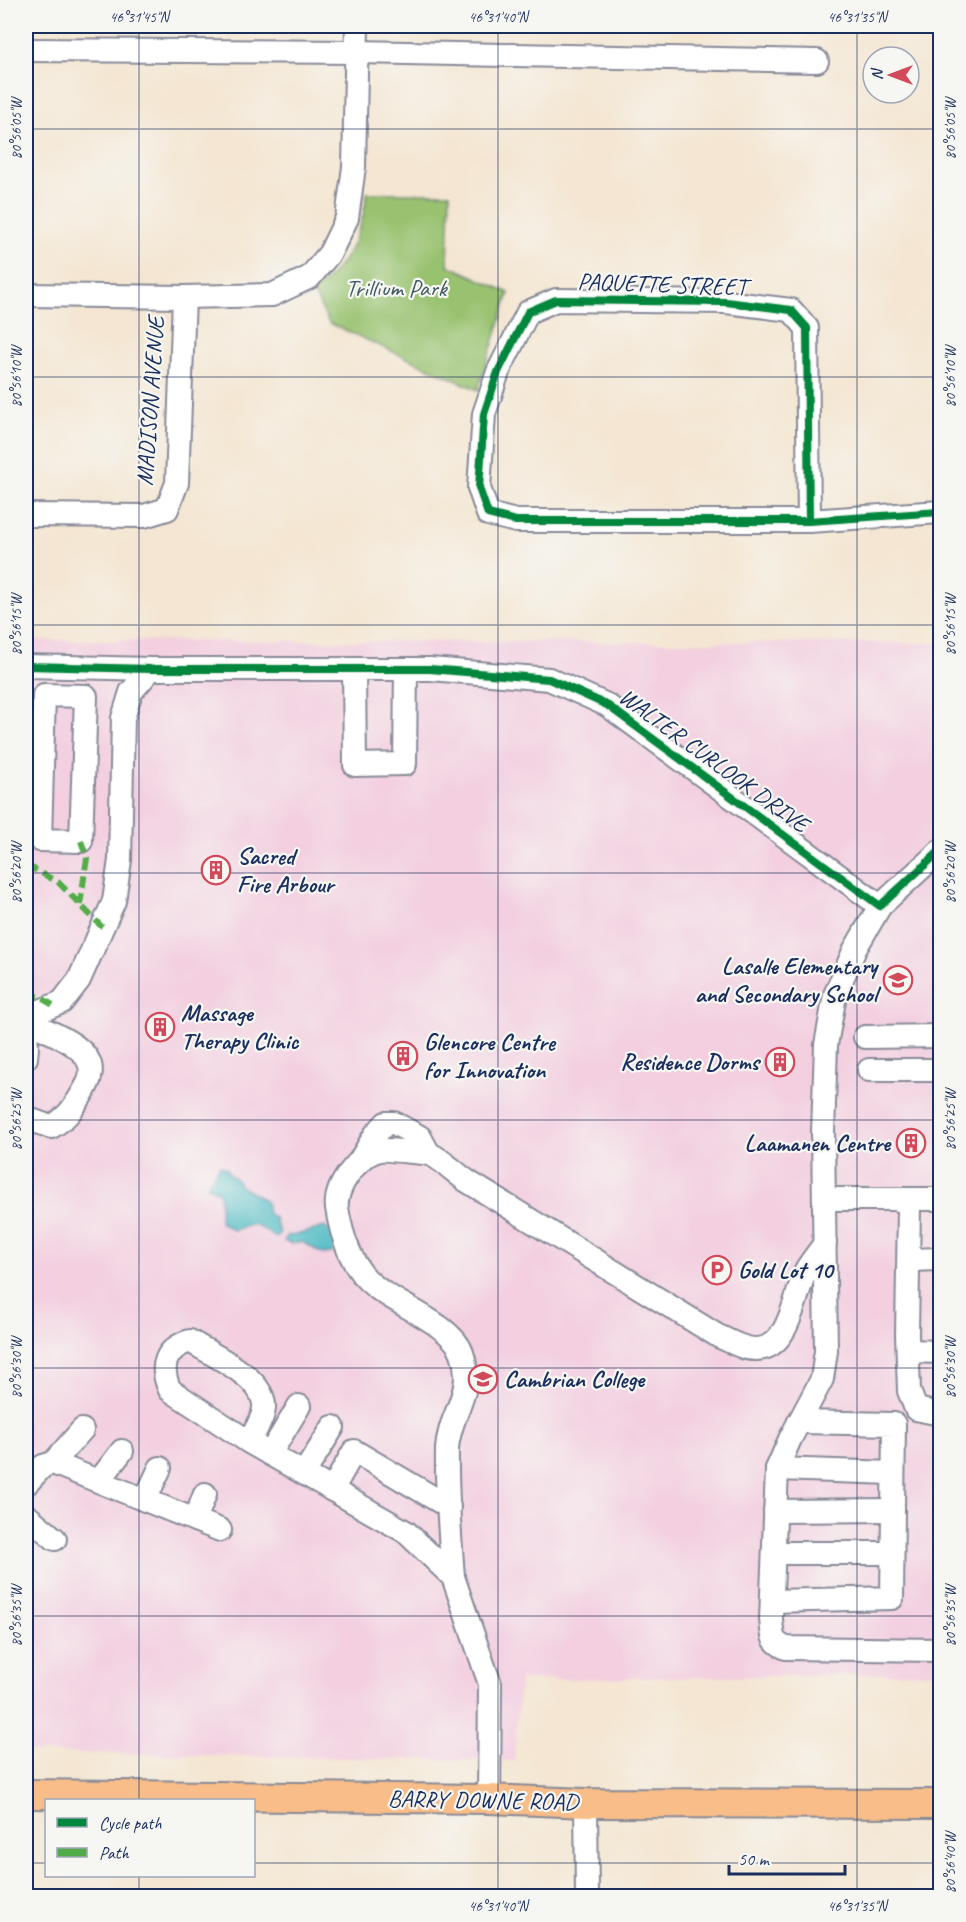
<svg xmlns="http://www.w3.org/2000/svg" width="966" height="1922" font-family="Caveat,sans-serif">
<rect width="100%" height="100%" fill="#f6f6f2"/>
<filter id="ink" filterUnits="userSpaceOnUse"><feTurbulence type="fractalNoise" baseFrequency=".0167" numOctaves="2"/><feDisplacementMap in="SourceGraphic" scale="12" xChannelSelector="R" yChannelSelector="G"/><feConvolveMatrix kernelMatrix="1 2 1 2 8 2 1 2 1" color-interpolation-filters="sRGB"/></filter>
<filter id="wash" filterUnits="userSpaceOnUse"><feTurbulence type="fractalNoise" baseFrequency=".008" numOctaves="4" result="noise"/><feDisplacementMap in="SourceGraphic" scale="24" xChannelSelector="R" yChannelSelector="G"/><feGaussianBlur stdDeviation="1.35" result="paint"/><feColorMatrix in="noise" values="0 0 0 0 0 0 0 0 0 0 0 0 0 0 0 0 0 1.4 0 .05"/><feComposite in="paint" operator="in"/></filter>
<g filter="url(#wash)">
<rect width="100%" height="100%" fill="#f4e6d2"/>
<polygon fill="#f3cfe0" points="26,640 940,643 940,1673 520,1680 514,1761 26,1752"/>
<path fill="#99c26f" stroke="#5a7866" stroke-width="1.5" d="M367,193h83l-2,72 61,28 -31,97 -149,-67 -16,-31c35,-29 48,-54 54,-99z"/>
<g fill="#4ab9c3" stroke="#327490" stroke-width="1.5">
<polygon points="220,1165 227,1169 229,1174 237,1180 240,1186 266,1201 268,1214 275,1218 278,1229 280,1232 276,1238 255,1224 233,1230 220,1222 220,1193 207,1185"/>
<polygon points="325,1227 335,1233 338,1242 332,1253 323,1254 302,1242 291,1244 284,1241 287,1235 291,1236"/>
</g>
</g>
<g filter="url(#ink)">
<g fill="none" stroke-linecap="round" stroke-linejoin="round">
<g stroke="#888a98" stroke-width="26">
<g id="minor">
<polyline points="26,50 357,52 817,61"/>
<polyline points="26,295 184,297 272,295 310,277 330,253 347,218 354,167 357,26"/>
<polyline points="26,515 144,516 167,509 177,483 184,297"/>
<polyline points="809,521 807,328 791,310 726,302 556,300 528,312 498,372 484,414 479,488 488,514 516,521 809,521 940,512"/>
<polyline points="26,666 151,669 430,669 549,679 607,705 880,906"/>
<polyline points="354,669 355,765 405,764 406,669"/>
<polygon points="44,695 86,696 81,841 40,840"/>
<path d="M940,851l-60,55 -25,43 -20,46 -9,50 -3,87 3,219 -4,28 -32,60 -13,30 -6,150c2,16 -1,22 15,29l154,2"/>
<polyline points="26,1017 62,1002 79,980 114,901 120,860 123,718 131,692 151,669"/>
<path d="M26,1021c20,10 72,26 64,56 -1,6 -5,12 -8,17 -9,15 -16,25 -31,33l-25,-9"/>
<polyline points="26,1033 27,1048 26,1058"/>
<polyline points="865,1037 940,1036"/>
<polyline points="869,1070 940,1070"/>
<polyline points="359,1162 375,1135 386,1123 394,1123 420,1137 429,1154"/>
<polyline points="824,1199 895,1199 906,1202 909,1207 907,1334 909,1391 916,1409 940,1414"/>
<polyline points="895,1199 940,1199"/>
<polyline points="910,1260 940,1259"/>
<polyline points="908,1351 940,1352"/>
<path d="M249,1442c5,-10 14,-22 15,-34 2,-30 -52,-53 -74,-67 -25,8 -31,25 -20,49l79,52 157,90 47,45 37,107 -1,115"/>
<polyline points="270,1454 299,1406"/>
<polyline points="53,1463 82,1430"/>
<polyline points="777,1469 893,1473"/>
<polyline points="304,1473 333,1427"/>
<polyline points="99,1481 122,1451"/>
<polyline points="26,1484 43,1466 53,1463 220,1530"/>
<polyline points="332,1490 354,1451 449,1507"/>
<polyline points="145,1500 160,1468"/>
<polyline points="775,1511 893,1510"/>
<polyline points="26,1515 55,1539"/>
<polyline points="195,1520 205,1494"/>
<polyline points="774,1553 892,1553"/>
<path d="M453,1577c-3,-43 -7,-85 -6,-128 2,-37 29,-55 15,-96 -9,-28 -67,-49 -89,-68 -21,-16 -32,-51 -36,-77 -3,-21 22,-54 43,-58 4,-1 46,3 50,4 13,6 25,19 37,27l251,155c12,5 26,14 39,13 33,-1 38,-56 49,-79 5,-9 13,-18 19,-27"/>
<polyline points="772,1601 892,1598 894,1424 799,1422"/>
<polyline points="586,1803 587,1896"/>
</g>
</g>
<g stroke="#888a98" stroke-width="32">
<polyline id="major" points="26,1794 489,1799 586,1803 940,1804"/>
</g>
<use href="#minor" stroke="#fff" stroke-width="22"/>
<use href="#major" stroke="#f8bd88" stroke-width="28"/>
<g stroke="#52ab49" stroke-width="6" stroke-dasharray="12 6" stroke-linecap="butt">
<polyline points="26,865 58,882 102,927"/>
<polyline points="80,905 87,858 81,841"/>
<polyline points="26,996 38,996 53,1005"/>
</g>
<g stroke="#f6f6f2" stroke-width="11">
<g id="cycleway">
<polyline points="809,521 807,328 791,310 726,302 556,300 528,312 498,372 484,414 479,488 488,514 516,521 809,521 940,512"/>
<polyline points="26,666 151,669 430,669 549,679 607,705 880,906 940,851"/>
</g>
</g>
<use href="#cycleway" stroke="#00873e" stroke-width="8"/>
</g>
</g>
<path fill="none" stroke="#1b2f5e" stroke-width="1.5" stroke-opacity="0.45" d="M139,26v1774M498,26v1870M857,26v1870M26,129h914M26,377h914M26,625h914M26,873h914M26,1120h914M26,1368h914M26,1616h914M26,1863h20M254,1863h686M139,1876v20"/>
<defs>
<g id="building-ring" transform="scale(1.5)"><circle r="9.5" fill="#f6f6f2" stroke="#d1495b" stroke-width="1.5"/><path d="M-4-6H4V6H1V3H-1V6H-4ZM-2.5-4.3h1.7v1.8h-1.7ZM.8-4.3h1.7v1.8H.8ZM-2.5-1h1.7V.8h-1.7ZM.8-1h1.7V.8H.8Z" fill="#d1495b"/></g>
<g id="school-ring" transform="scale(1.5)"><circle r="9.5" fill="#f6f6f2" stroke="#d1495b" stroke-width="1.5"/><path d="M0-5L7-2L0 1L-7-2ZM-4 1L0 2.5L4 1V4Q0 6-4 4Z" fill="#d1495b"/></g>
<g id="parking-ring" transform="scale(1.5)"><circle r="9.5" fill="#f6f6f2" stroke="#d1495b" stroke-width="1.5"/><path d="M-3.5-5.5H1a3.5 3.5 0 0 1 0 7H-1V5.5H-3.5ZM-1-3.4V-.6H.8a1.4 1.4 0 0 0 0-2.8Z" fill="#d1495b"/></g>
<g id="university-ring" transform="scale(1.5)"><circle r="9.5" fill="#f6f6f2" stroke="#d1495b" stroke-width="1.5"/><path d="M0-5L7-2L0 1L-7-2ZM-4 1L0 2.5L4 1V4Q0 6-4 4Z" fill="#d1495b"/></g>
</defs>
<g fill-rule="evenodd">
<use href="#building-ring" x="216" y="870"/>
<use href="#school-ring" x="898" y="980"/>
<use href="#building-ring" x="160" y="1027"/>
<use href="#building-ring" x="403" y="1056"/>
<use href="#building-ring" x="780" y="1062"/>
<use href="#building-ring" x="911" y="1143"/>
<use href="#parking-ring" x="717" y="1270"/>
<use href="#university-ring" x="483" y="1379"/>
</g>
<g text-anchor="middle" stroke-width="4.5" stroke-linejoin="round" paint-order="stroke">
<g font-size="24" fill="#1b2f5e" stroke="#f6f6f2">
<text transform="translate(662 284) rotate(2)" y="8">PAQUETTE STREET</text>
<text transform="translate(150 401) rotate(-86)" y="8">MADISON AVENUE</text>
<text transform="translate(714 760) rotate(36)" y="8">WALTER CURLOOK DRIVE</text>
<text transform="translate(483 1800) rotate(1)" y="8">BARRY DOWNE ROAD</text>
</g>
<g font-size="24" fill="#415b63" stroke="#f6f6f2">
<text x="396" y="296">Trillium Park</text>
</g>
<g font-size="24" font-weight="bold" fill="#1b2f5e" stroke="#f6f6f2" text-anchor="start">
<text x="237" y="864">Sacred<tspan x="237" dy="28">Fire Arbour</tspan></text>
<text x="877" y="974" text-anchor="end">Lasalle Elementary<tspan x="877" dy="28">and Secondary School</tspan></text>
<text x="181" y="1021">Massage<tspan x="181" dy="28">Therapy Clinic</tspan></text>
<text x="424" y="1050">Glencore Centre<tspan x="424" dy="28">for Innovation</tspan></text>
<text x="759" y="1070" text-anchor="end">Residence Dorms</text>
<text x="890" y="1151" text-anchor="end">Laamanen Centre</text>
<text x="738" y="1278">Gold Lot 10</text>
<text x="504" y="1387">Cambrian College</text>
</g>
</g>
<rect width="966" height="1922" fill="none" stroke="#f6f6f2" stroke-width="66"/>
<rect x="45" y="1799" width="210" height="78" fill="#f6f6f2" stroke="#9ea6b7" stroke-width="1.5"/>
<rect x="57" y="1818" width="30" height="9" fill="#00873e" stroke="#9ea6b7" stroke-width="1.5"/>
<text x="99" y="1829" font-size="18" fill="#1b2f5e">Cycle path</text>
<rect x="57" y="1848" width="30" height="9" fill="#52ab49" stroke="#9ea6b7" stroke-width="1.5"/>
<text x="99" y="1859" font-size="18" fill="#1b2f5e">Path</text>
<g transform="translate(891 75) rotate(270)"><circle r="28" fill="#f6f6f2" stroke="#9ea6b7" stroke-width="1.5"/>
<path d="M0-4.5L10 22L0 15L-10 22Z" fill="#d1495b"/>
<text y="-9" font-size="16" font-weight="bold" text-anchor="middle" fill="#1b2f5e">N</text>
</g>
<path d="M729 1865v9h116v-9" fill="none" stroke="#1b2f5e" stroke-width="3"/>
<text x="738" y="1865" font-size="18" fill="#1b2f5e" stroke="#f6f6f2" stroke-width="4.5" paint-order="stroke">50 m</text>
<rect x="33" y="33" width="900" height="1856" fill="none" stroke="#1b2f5e" stroke-width="2"/>
<g font-size="15" text-anchor="middle" fill="#1b2f5e">
<text x="139" y="22">46°31'45"N</text>
<text x="498" y="22">46°31'40"N</text>
<text x="857" y="22">46°31'35"N</text>
<text transform="translate(950 129) rotate(-90)" y="5">80°56'05"W</text>
<text transform="translate(16 129) rotate(-90)" y="5">80°56'05"W</text>
<text transform="translate(950 377) rotate(-90)" y="5">80°56'10"W</text>
<text transform="translate(16 377) rotate(-90)" y="5">80°56'10"W</text>
<text transform="translate(950 625) rotate(-90)" y="5">80°56'15"W</text>
<text transform="translate(16 625) rotate(-90)" y="5">80°56'15"W</text>
<text transform="translate(950 873) rotate(-90)" y="5">80°56'20"W</text>
<text transform="translate(16 873) rotate(-90)" y="5">80°56'20"W</text>
<text transform="translate(16 1120) rotate(-90)" y="5">80°56'25"W</text>
<text transform="translate(950 1120) rotate(-90)" y="5">80°56'25"W</text>
<text transform="translate(950 1368) rotate(-90)" y="5">80°56'30"W</text>
<text transform="translate(16 1368) rotate(-90)" y="5">80°56'30"W</text>
<text transform="translate(950 1616) rotate(-90)" y="5">80°56'35"W</text>
<text transform="translate(16 1616) rotate(-90)" y="5">80°56'35"W</text>
<text transform="translate(950 1863) rotate(-90)" y="5">80°56'40"W</text>
<text x="498" y="1911">46°31'40"N</text>
<text x="857" y="1911">46°31'35"N</text>
</g>
</svg>
